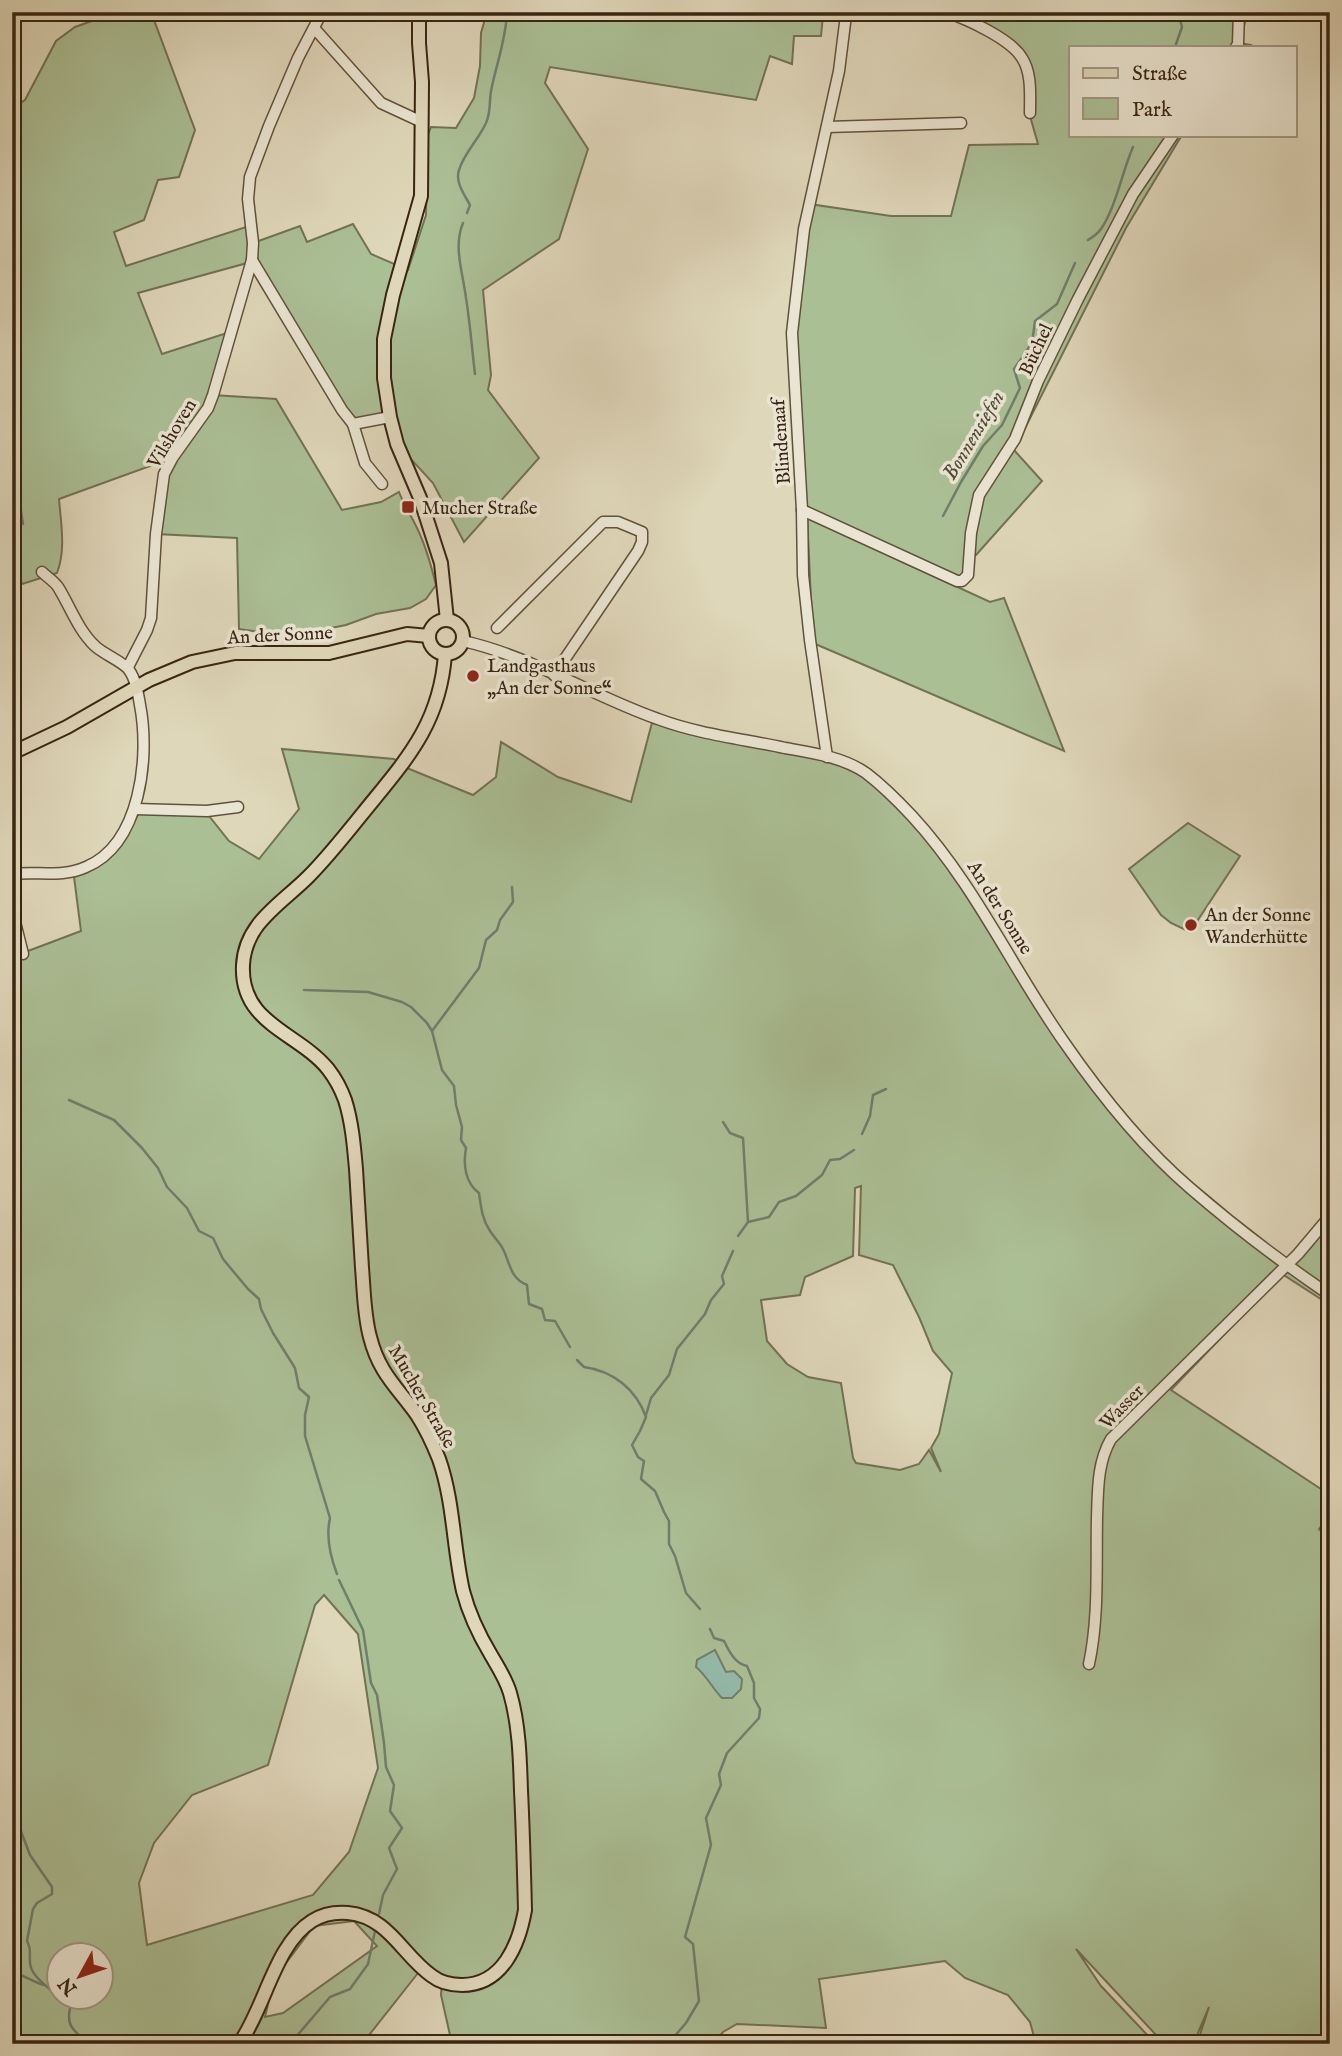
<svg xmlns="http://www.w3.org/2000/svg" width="1342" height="2056" font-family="'IM FELL English',serif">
<rect width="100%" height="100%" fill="#dfd7ba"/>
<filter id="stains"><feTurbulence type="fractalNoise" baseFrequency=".00286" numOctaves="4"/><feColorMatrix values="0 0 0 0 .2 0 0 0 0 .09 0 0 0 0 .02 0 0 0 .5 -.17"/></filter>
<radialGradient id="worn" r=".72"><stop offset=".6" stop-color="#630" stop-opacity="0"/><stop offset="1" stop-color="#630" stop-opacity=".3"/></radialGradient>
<g fill="#abbf95" stroke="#727254" stroke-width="2" fill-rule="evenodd">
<path d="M117,12h34l44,118 -16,47 -21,3 -14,40 -30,12 12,34 126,-41 1,18 47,-17 7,16 46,-18 18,30 37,16 18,-55 1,-78 4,-10 25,1 18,-30 6,-32 1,-33 6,-21h339l-3,4 -2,20h-27l-2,28 -22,-8 -14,44 -206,-33 -5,16 43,66 -29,90 -76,51 8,85 -3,15 51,68 -75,84 -31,-59 -36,-39 -7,-27 -37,7 -102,-162 -113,31 24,61 71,-23 -20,64 63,4 66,111 39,-8 18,-10c6,16 16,29 22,45 7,16 11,32 15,48l-10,14 -16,9 -34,6 -30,11 -35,7 -44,1 -28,-4 -2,-91 -81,-4 16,-76 -113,41c2,25 7,51 -2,74l-35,11 -10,-23v-453l13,-8 31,-59 19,-14z"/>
<polygon points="946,12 1248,12 1239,43 1251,45 1250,47 1071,47 1071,135 1182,135 1126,228 1014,450 1042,481 976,555 966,557 965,573 958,577 807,508 792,347 809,204 891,216 951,216 969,145 1038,144 1030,116 1029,78 1012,46"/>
<polygon points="807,513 903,562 990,602 1004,598 1064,751 813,643"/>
<path d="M653,719l203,48 70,65 136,208 99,120 125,105 44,-49v89l-48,-31 -111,116 159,105v21l-11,13 11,12v503h-133l12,-37 -14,33 -3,4h-25l-10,-8 -81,-87 25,37 51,54 6,4h-122l-6,-22 -22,-27 -43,-17 -20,-17 -126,18 7,49 -89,-4 -14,8 -10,12h-261l-11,-49 1,-13 -20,-14 -60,76h-350v-1087l69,-26 -7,-54c35,-13 47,-34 65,-64l70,3 20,25 30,18 40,-50 -17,-60 112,10 13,9 66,27 23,-18 5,-35 57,35 73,25zM861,1186l-2,69 34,10 26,52 14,34 19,22 -13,61 -8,14 10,24 -12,-22 -10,14 -19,6 -44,-7 -3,-5 -12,-75 -33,-6 -21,-13 -20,-23 -6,-41 39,-5 5,-18 48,-21 2,-68zM324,1595l34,39 20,134 -29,84 -36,43 -166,50 -8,-62 15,-40 38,-48 76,-30 47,-160zM354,1921l23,25 -94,67 -18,4 9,-38 40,-53zM60,1954h42v42h-42z"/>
<polygon points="1188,823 1240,856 1190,932 1171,923 1161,915 1129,869"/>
</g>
<path fill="#95baaa" stroke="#707e6d" stroke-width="2" d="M715,1650l11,22 8,-1 8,8 -1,10 -9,9h-10c-10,-10 -15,-22 -26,-31l1,-7z"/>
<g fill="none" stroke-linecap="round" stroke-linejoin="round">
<g stroke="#707e6d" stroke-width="2.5">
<polyline points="1175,47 1182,27 1178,12"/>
<path d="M467,213l3,-8c-6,-11 -15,-23 -11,-35 5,-17 20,-31 27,-47 5,-11 3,-20 5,-32 5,-26 15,-51 16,-79"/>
<path d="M463,223c-10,24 0,50 3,75 4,25 6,51 9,76"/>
<path d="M1088,240c5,-3 10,-7 13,-11 15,-22 21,-57 32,-82"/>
<polyline points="12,480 17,486 23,524"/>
<polyline points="943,516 961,482 983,446 1002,425 1020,388 1014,369 1032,343 1035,321 1057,304 1075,263"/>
<path d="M512,887l1,15 -13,18 -3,10 -11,10 -7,28 -47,63 10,39 12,16 2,19 6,22 -1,13 5,8c-3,16 -1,35 13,45 2,14 3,26 11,38 4,6 10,12 13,18 7,14 7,29 24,36l2,19 13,5 3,11 10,1 15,26"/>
<polyline points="304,990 368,992 402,1002 411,1007 427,1023 432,1031"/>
<path d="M69,1100l45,20 28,28 16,20 9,19 20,21 12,23 14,7 10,21 25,30 11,10 2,10 12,24 22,35 4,20 10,9 -4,18v21l25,82c-4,18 0,38 7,56"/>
<polyline points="723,1122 730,1133 743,1138 748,1222 738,1236"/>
<polyline points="862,1134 870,1116 873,1095 886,1089"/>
<polyline points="748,1222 769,1217 779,1202 796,1196 822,1175 830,1160 840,1159 854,1150"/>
<path d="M577,1360l7,7c29,4 52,22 62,50l-6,14 -8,14 6,12 6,4 -3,18 14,12 9,21 5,9v23l6,12 11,37 14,16"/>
<polyline points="646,1415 651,1398 669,1375 677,1349 705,1314 711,1300 724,1284 722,1276 733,1251"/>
<polyline points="339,1580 363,1630 371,1683 377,1695 384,1743 386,1767 394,1785 390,1811 402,1828 389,1848 397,1869 383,1895 379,1914"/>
<path d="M12,1787l7,12v27l11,29 22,32v7l-15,9 -4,6 -6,32c5,9 2,13 3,22 1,13 16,22 25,31h5"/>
<path d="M12,1972c12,3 21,10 32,13"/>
<path d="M70,1996l2,6c-8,22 0,28 17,42"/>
<polyline points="290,2044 330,1997 350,1989 368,1964 375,1931"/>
<path d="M674,2044l-1,-6 13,-15 13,-22 -6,-57 -8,-7 26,-92 -5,-27 15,-33 -2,-11 8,-21 32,-35 1,-9 -6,-11v-15l-7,-17c-12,-2 -18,-15 -23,-25l-10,-3 -4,-9"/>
</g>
<g stroke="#62523c" stroke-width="13">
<g id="minor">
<path d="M946,12c21,7 65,27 76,46 10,15 8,38 8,55"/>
<polyline points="314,28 381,103 422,122"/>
<polyline points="1236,47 1238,44 1239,12"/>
<polyline points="827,127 961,123"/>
<polyline points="252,260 342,410 353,424 390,417"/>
<polyline points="353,424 365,463 382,484"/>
<polyline points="802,510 957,581 962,581 968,575 971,533 979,495 1015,439 1038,381 1078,299 1133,194 1173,135"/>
<polyline points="497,628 603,522 618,522 642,532 642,542 638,551 554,675"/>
<path d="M463,641c68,15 129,55 195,78 40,15 85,20 127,29 28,5 58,9 81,25 17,13 32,28 46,43 62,67 100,152 152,226 36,52 77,104 126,146 44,38 91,74 140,107"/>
<polyline points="128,667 147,630 151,618 156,534 164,474 173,457 208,408 213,395 252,260 253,243 248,199 250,177 269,126 298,58 322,12"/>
<polyline points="827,757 810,640 803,575 802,510 792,333 804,229 839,71 846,15 849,12"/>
<polyline points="135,809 207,811 238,807"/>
<path d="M12,874c25,-3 50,4 74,-7 55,-23 64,-111 54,-162 -2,-12 -4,-25 -11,-35 -5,-8 -26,-16 -34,-24 -17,-16 -25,-40 -37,-59 -4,-6 -11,-10 -16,-15"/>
<polyline points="12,910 23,954"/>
<path d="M1089,1664c10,-47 7,-97 8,-146 1,-27 0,-55 14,-79l187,-185 32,-38"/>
</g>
</g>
<g stroke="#392512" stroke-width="16">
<g id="major">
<polyline points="419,12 419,43 422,82 421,196 393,295 384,339 384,378 390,417 397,444 420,498 441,563 447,620"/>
<circle cx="446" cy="637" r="17"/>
<polyline points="12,753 67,727 149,680 192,662 235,653 329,653 407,634 429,636"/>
<path d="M239,2044c26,-36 36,-100 73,-123 11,-7 24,-9 36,-8 41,4 54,42 84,63 9,7 19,9 30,9 41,0 57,-41 63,-75 -1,-40 -2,-80 -4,-119 -1,-33 -2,-67 -11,-98 -4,-14 -12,-26 -19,-38 -12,-20 -22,-41 -28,-64 -10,-44 -9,-89 -24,-132 -6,-15 -13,-30 -22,-44 -20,-28 -38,-42 -47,-78 -6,-22 -6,-46 -8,-69 -2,-33 -4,-66 -6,-99 -2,-23 -4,-47 -11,-69 -4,-11 -10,-22 -17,-31 -30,-37 -88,-45 -85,-104 2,-42 38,-61 65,-88 20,-20 37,-42 55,-64 42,-52 77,-88 82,-159"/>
</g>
</g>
<use href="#minor" stroke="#eae5d2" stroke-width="10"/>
<use href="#major" stroke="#dfd7ba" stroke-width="12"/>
</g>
<g fill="#8f2418" stroke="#eae5d2" stroke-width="2.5">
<rect x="401" y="500" width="14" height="14" rx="3.5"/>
<circle cx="473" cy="676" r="7"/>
<circle cx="1191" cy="925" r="7"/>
</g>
<g text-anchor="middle" stroke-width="7" stroke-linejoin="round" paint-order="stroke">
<g font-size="19" fill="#392512" stroke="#eae5d2">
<text transform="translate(1035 349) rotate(-65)" y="7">Büchel</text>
<text transform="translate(171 433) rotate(-59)" y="7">Vilshoven</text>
<text transform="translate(780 442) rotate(-94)" y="7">Blindenaaf</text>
<text transform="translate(280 634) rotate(-3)" y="7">An der Sonne</text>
<text transform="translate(1001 907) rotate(58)" y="7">An der Sonne</text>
<text transform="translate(423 1396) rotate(60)" y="7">Mucher Straße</text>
<text transform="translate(1121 1406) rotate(-46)" y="7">Wasser</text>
</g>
<g font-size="19" fill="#392512" stroke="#eae5d2" text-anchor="start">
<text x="422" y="514">Mucher Straße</text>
<text x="487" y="672">Landgasthaus<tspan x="487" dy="22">„An der Sonne“</tspan></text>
<text x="1205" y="921">An der Sonne<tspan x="1205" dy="22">Wanderhütte</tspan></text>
</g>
<g font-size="21" font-style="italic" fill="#504a38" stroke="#eae5d2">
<text transform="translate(973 435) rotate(-59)" y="7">Bonnensiefen</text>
</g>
</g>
<rect width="1342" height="2056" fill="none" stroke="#dfd7ba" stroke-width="42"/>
<rect x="14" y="14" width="1314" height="2028" fill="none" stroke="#392512" stroke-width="3.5"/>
<rect x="21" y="21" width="1300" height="2014" fill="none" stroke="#392512" stroke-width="2"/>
<rect x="1069" y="46" width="228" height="91" fill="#eae5d2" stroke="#a39885" stroke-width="2"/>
<rect x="1083" y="68" width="35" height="10" fill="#dfd7ba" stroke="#a39885" stroke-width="2"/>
<text x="1132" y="80" font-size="21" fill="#392512">Straße</text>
<rect x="1083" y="98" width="35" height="21" fill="#abbf95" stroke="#a39885" stroke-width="2"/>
<text x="1132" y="116" font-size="21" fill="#392512">Park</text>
<g transform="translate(80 1976) rotate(230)"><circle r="33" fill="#eae5d2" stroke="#a39885" stroke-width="2"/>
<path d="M0-5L12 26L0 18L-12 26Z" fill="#8f2418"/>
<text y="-10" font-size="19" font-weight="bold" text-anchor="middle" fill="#392512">N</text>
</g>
<rect width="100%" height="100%" filter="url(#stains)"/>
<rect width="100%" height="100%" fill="url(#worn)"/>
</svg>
